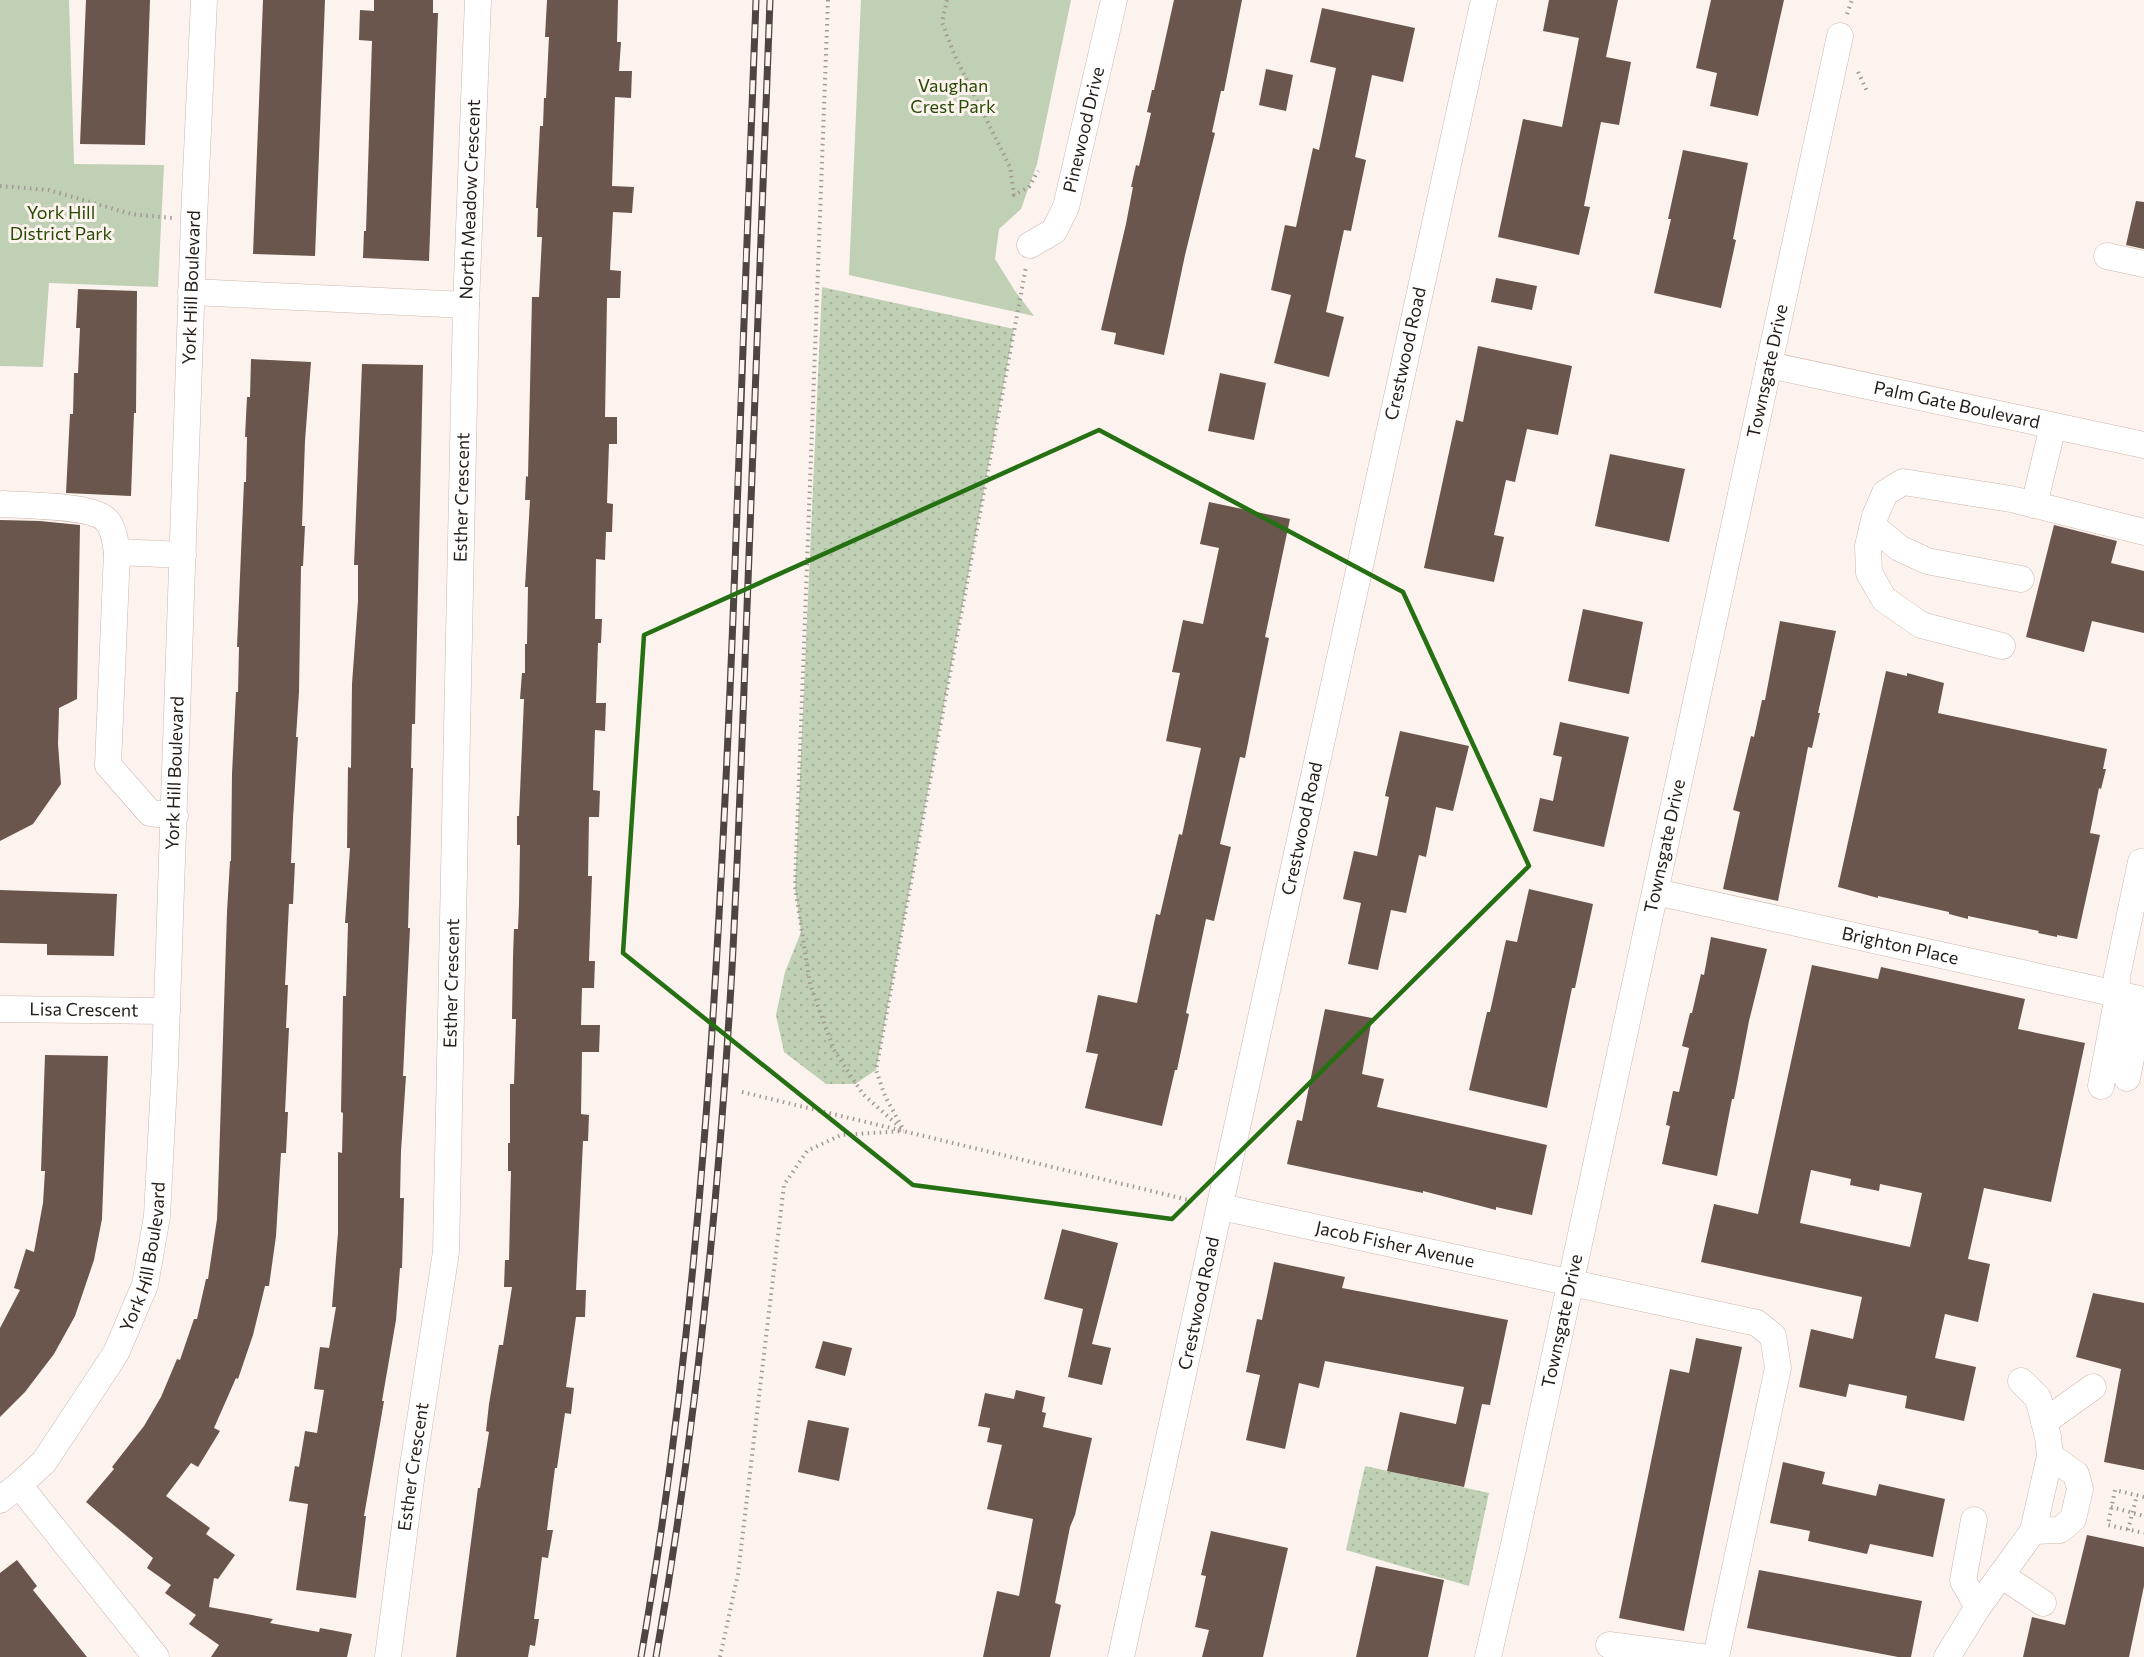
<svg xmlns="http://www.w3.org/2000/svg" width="2144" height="1657" font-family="Commissioner,sans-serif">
<defs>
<pattern id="grass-dots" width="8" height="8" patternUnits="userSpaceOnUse" patternTransform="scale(1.5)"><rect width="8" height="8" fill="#bfd0b4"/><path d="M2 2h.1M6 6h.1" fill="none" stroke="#a4b29a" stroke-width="1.8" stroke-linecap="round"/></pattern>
</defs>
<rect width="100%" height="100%" fill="#fcf2ee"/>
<g fill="url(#grass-dots)">
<polygon points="822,287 1014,329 876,1070 855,1084 826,1084 784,1052 776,1015 785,972 801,932 795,887"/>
<polygon points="1365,1466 1489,1493 1469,1586 1346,1550"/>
</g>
<g fill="#bfd0b4">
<polygon points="0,0 69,0 74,164 164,165 158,287 49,283 43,367 0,366"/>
<polygon points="861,0 1071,0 1037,164 1021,209 999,229 995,259 1015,291 1034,316 849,275"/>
</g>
<g fill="#6a564c" fill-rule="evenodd">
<polygon points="86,0 150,0 145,145 80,144"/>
<polygon points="263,0 325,0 315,256 253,254"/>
<polygon points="374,0 433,0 433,13 438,13 429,261 363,258 364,231 366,231 372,41 359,40 360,10 374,11"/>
<polygon points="547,0 618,0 617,42 621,42 619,71 632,71 631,98 615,97 612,186 634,187 632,213 613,212 610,270 621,271 620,298 607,298 605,417 617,417 617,444 609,444 607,503 613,504 612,532 606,532 605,560 596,559 595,619 602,619 601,643 598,643 596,703 606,703 605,731 595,730 593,790 600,791 599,817 589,817 588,876 592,876 589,961 595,961 594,988 582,988 581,1025 600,1025 599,1052 582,1052 581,1114 589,1115 588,1141 583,1141 576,1290 586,1290 585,1317 576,1317 566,1387 574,1388 571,1414 565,1413 557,1468 555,1468 547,1530 553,1530 548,1558 542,1557 534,1619 539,1619 535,1646 530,1645 528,1657 456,1657 478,1488 480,1488 489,1432 486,1431 489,1404 499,1345 503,1345 512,1287 504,1287 505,1260 509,1260 511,1171 508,1171 508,1143 510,1143 510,1084 514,1084 516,1019 512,1019 513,957 514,929 518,929 519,904 520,845 517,845 517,816 519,816 524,699 520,699 522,673 525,673 525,644 527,644 528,587 525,587 530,500 525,500 526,476 528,477 532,297 539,297 542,237 537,237 538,208 536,208 540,126 543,126 544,98 546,98 549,37 545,37"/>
<polygon points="1174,0 1242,0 1224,91 1221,91 1212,132 1215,133 1185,255 1164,355 1114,344 1116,333 1101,330 1126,224 1133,187 1131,187 1136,165 1139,166 1151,113 1147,112 1152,90 1154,90"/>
<polygon points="1549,0 1618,0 1606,57 1631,62 1619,125 1601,122 1584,206 1590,207 1579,255 1498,237 1523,119 1562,127 1579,38 1543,31"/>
<polygon points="1711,0 1784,0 1758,116 1710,106 1717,73 1696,68"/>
<polygon points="1322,8 1415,28 1403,82 1372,75 1355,157 1366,160 1351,231 1344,230 1326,312 1344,317 1329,377 1274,363 1291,295 1271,290 1285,225 1296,227 1313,148 1319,150 1336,68 1310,62"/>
<polygon points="1266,69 1293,75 1286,111 1259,105"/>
<polygon points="1683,150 1748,163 1733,239 1736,240 1721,308 1654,293 1671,219 1668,219"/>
<polygon points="2136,201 2144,202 2144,249 2126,245"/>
<polygon points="1496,278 1537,286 1532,310 1491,302"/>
<polygon points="78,289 137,291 136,413 134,413 131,496 66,493 70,414 73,414 74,373 78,373 80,328 76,328"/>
<polygon points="1478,346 1572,366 1558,435 1527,429 1515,482 1506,480 1494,535 1504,537 1494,582 1424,568 1456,420 1463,422"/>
<polygon points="251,359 311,362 305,441 302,526 305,526 303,566 301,566 299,692 296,737 298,737 293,818 291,863 295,863 293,904 289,904 285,985 288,985 286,1028 289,1028 285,1112 288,1112 286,1153 281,1153 276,1236 269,1286 265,1286 253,1335 238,1379 236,1378 214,1428 220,1431 198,1467 191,1463 166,1496 210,1528 206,1534 235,1555 218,1579 214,1578 209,1607 273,1619 270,1623 319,1632 320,1628 352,1634 347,1657 211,1657 219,1645 189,1624 196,1615 165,1593 171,1585 147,1568 153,1558 86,1502 114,1469 112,1467 144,1426 161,1397 177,1359 180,1360 194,1319 197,1319 206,1279 208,1279 217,1219 218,1194 227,912 230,861 231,861 232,774 236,692 238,692 239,647 237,647 244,482 246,482 247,437 245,437 247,397 250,397"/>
<polygon points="362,364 423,365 415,724 412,724 411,768 413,768 408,928 410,928 403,1076 406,1076 401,1151 400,1198 404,1198 402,1268 400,1268 396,1320 382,1401 384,1401 364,1516 366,1516 356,1598 296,1590 308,1504 289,1501 295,1466 299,1467 305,1431 317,1433 324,1390 314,1389 320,1347 329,1348 336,1307 332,1307 338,1233 338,1152 342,1153 343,1113 341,1112 343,996 346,996 348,923 345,923 350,848 347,848 348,767 351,768 352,684 358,601 358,565 354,565"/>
<polygon points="1220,373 1266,383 1254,440 1208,431"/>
<polygon points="1610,454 1685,469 1669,542 1595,526"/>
<polygon points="1209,502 1290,519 1265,637 1269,638 1245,758 1240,757 1220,844 1231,847 1214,921 1206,919 1186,1013 1189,1014 1177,1070 1175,1070 1162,1126 1085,1108 1098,1054 1086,1052 1098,995 1137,1003 1156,914 1160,915 1179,834 1182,835 1201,748 1166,741 1180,673 1172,672 1183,620 1203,624 1219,548 1200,544"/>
<polygon points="0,520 40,521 80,525 77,699 59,708 58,744 61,784 33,824 0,841"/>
<polygon points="2054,525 2117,541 2111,563 2144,571 2144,633 2092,621 2084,652 2026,637"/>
<polygon points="1583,609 1643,622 1629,694 1568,681"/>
<polygon points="1780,621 1836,631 1818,713 1820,713 1812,748 1808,747 1778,901 1723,889 1740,812 1733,810 1751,736 1754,737 1762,700 1765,700"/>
<polygon points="1886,671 1907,676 1907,673 1944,683 1938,713 2107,749 2103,769 2106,769 2101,789 2099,788 2090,833 2100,835 2077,939 2057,935 2057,937 2038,933 2039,931 1968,916 1968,919 1949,914 1949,912 1878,896 1878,898 1838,887"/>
<polygon points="1560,722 1629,737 1604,847 1533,831 1540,798 1553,801 1562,757 1553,755"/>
<polygon points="1400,731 1469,746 1453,811 1436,807 1426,857 1419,855 1406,913 1391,910 1378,970 1348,964 1361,903 1343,899 1354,851 1377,856 1389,797 1385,796"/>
<polygon points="1529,889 1593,904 1575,988 1572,988 1547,1108 1469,1090 1487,1012 1490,1012 1506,940 1517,942"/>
<polygon points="0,890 117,894 114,956 47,955 47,944 0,943"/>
<polygon points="1711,937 1767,949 1749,1021 1734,1099 1732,1099 1717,1176 1662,1164 1670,1126 1666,1125 1673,1091 1679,1092 1689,1048 1682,1046 1690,1013 1692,1013 1701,974 1704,975"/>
<path d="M1812,965l66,14 3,-12 144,32 -7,30 67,14 -34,159 -67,-14 -16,71 22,5 -12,58 -33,-8 -10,44 41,9 -12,54 -59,-13 2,-12 -58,-12 -3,13 -47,-10 12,-58 42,10 9,-42 -161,-35 13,-58 44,10zM1811,1170l40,9 -1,6 29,6 1,-7 42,9 -12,54 -110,-24z"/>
<polygon points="1325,1009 1372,1018 1362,1074 1384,1079 1377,1107 1547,1145 1532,1215 1496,1207 1496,1210 1423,1191 1423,1193 1287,1164 1297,1120 1302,1121"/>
<polygon points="45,1055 108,1056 102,1219 94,1260 75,1316 54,1354 25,1392 0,1417 0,1328 20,1290 14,1288 26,1249 34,1252 43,1203 45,1171 41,1171"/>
<polygon points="1062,1229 1118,1243 1092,1344 1111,1348 1102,1385 1068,1377 1083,1309 1044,1299"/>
<polygon points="1274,1262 1345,1277 1342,1288 1508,1320 1490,1405 1482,1404 1464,1487 1387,1471 1400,1412 1456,1424 1464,1387 1325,1361 1319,1388 1299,1383 1285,1449 1246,1440 1260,1375 1246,1372 1257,1319 1262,1320"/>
<polygon points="2093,1293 2144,1303 2144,1470 2104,1462 2121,1369 2076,1357"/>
<polygon points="1696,1338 1742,1347 1684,1631 1619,1618 1670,1369 1689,1373"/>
<polygon points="823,1341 852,1348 845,1376 815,1368"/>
<polygon points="1016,1390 1045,1397 1042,1412 1046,1413 1043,1427 1092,1438 1075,1515 1070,1527 1055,1603 1061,1605 1050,1657 983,1657 997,1591 1019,1596 1033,1519 987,1509 1002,1445 987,1442 990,1428 978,1426 985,1393 1014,1399"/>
<polygon points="808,1420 849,1428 839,1481 798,1472"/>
<polygon points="1783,1462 1825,1472 1822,1484 1876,1496 1879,1484 1945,1499 1933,1557 1870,1544 1867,1554 1808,1541 1810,1531 1770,1523"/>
<polygon points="1211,1531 1288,1548 1263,1657 1202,1657 1209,1630 1195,1627 1206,1576 1201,1575"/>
<polygon points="2087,1535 2144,1547 2144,1586 2129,1657 2023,1657 2032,1617 2065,1625"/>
<polygon points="17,1560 37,1586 33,1590 87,1657 0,1657 0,1573"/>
<polygon points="1376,1566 1444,1580 1428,1657 1356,1657"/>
<polygon points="1759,1570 1922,1601 1911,1657 1898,1657 1747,1628"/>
</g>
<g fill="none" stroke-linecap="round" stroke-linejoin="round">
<g stroke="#ceb7ac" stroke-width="27">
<g id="minor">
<path id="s1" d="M1030,245l24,-14 12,-24 48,-207"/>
<polyline points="2107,256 2144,264"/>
<path id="s2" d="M191,292l275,13 12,-305"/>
<path id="s3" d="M1769,365l375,80"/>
<path d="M3,504c24,2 83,1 101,14 10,7 11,23 13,34"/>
<polyline points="2034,505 2053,426"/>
<polyline points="1873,526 1899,548 1927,561 2021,579"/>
<polyline points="2002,646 1921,625 1884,599 1869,573 1868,546 1875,516 1885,493 1903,482 2011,499 2144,532"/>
<polyline points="175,816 150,813 108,765 117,552 183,555"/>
<path id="s4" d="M1656,892l488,108"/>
<path id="s5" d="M0,1009l167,2"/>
<polyline points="2127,1078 2143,1000"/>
<polyline points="2101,1086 2116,1006 2117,976 2141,862"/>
<path id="s6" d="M1221,1207l536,116 16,13 5,32 -62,289"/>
<polyline points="2044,1422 2093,1387"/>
<polyline points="19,1485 156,1657"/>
<path id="s7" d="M0,1500l19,-15 25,-23 72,-109 29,-68 12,-69 8,-152 29,-846 10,-218"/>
<polyline points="1974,1520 1963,1581 1978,1607"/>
<polyline points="2033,1531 2060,1530 2073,1519 2080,1489 2076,1474 2050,1456"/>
<polyline points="2001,1575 2043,1603"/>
<polyline points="1609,1645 1701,1657"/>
<path id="s8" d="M388,1657l24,-185 34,-220 20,-947"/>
<path id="s9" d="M1121,1657c123,-552 239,-1105 363,-1657"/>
<path id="s10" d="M1488,1657l25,-108 327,-1513"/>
<polyline points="1947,1657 1978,1607 2033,1531 2050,1456 2048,1437 2038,1398 2021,1381"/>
</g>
</g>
<g stroke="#a29995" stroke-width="4" stroke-dasharray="1.5 4.5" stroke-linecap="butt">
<polyline points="828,0 795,887 810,984 834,1050 863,1094 904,1131"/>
<polyline points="947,0 942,22 954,54 1010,167 1014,195 1029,187 1038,171"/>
<polyline points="1847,14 1852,0"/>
<polyline points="1858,72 1867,91"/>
<polyline points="0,186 49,190 131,214 172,218"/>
<polyline points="742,1092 1197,1202"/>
<polyline points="902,1127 885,1096 876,1070 1026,267"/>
<polyline points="2144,1497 2115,1490 2108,1525 2144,1533"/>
<polyline points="2111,1507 2144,1516"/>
<polyline points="2128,1530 2137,1495"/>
<polyline points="720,1657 738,1574 784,1185 807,1151 841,1135 904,1131"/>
</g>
<use href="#minor" stroke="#fff" stroke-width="26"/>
<g stroke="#4d4541" stroke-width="7">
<g id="rail">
<path d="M641,1657c60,-344 78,-691 92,-1039 7,-206 15,-412 23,-618"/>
<path d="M656,1657c40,-228 63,-458 76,-689 6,-111 10,-222 14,-334 8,-211 16,-423 24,-634"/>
</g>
</g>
<use href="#rail" stroke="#fcf2ee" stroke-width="4.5" stroke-dasharray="14" stroke-linecap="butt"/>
</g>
<path fill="none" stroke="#257013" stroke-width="4.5" stroke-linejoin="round" d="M1099,430l304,162 126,274 -357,353 -259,-34 -290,-232 21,-318z"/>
<g text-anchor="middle" stroke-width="6" stroke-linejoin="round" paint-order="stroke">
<g font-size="18" fill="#284a04" stroke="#fcf2ee">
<text x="953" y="92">Vaughan<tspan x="953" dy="21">Crest Park</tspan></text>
<text x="61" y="219">York Hill<tspan x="61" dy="21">District Park</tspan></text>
</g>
<g font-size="18" fill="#251d19" stroke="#fcf2ee">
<text dy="6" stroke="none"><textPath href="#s1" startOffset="134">Pinewood Drive</textPath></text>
<text dy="6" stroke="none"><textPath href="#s2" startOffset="381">North Meadow Crescent</textPath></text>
<text dy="6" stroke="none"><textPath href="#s7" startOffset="1262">York Hill Boulevard</textPath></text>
<text dy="6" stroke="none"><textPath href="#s9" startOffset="1334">Crestwood Road</textPath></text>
<text dy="6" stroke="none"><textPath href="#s10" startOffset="1316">Townsgate Drive</textPath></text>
<text dy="6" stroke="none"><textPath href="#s3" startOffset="192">Palm Gate Boulevard</textPath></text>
<text dy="6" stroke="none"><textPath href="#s8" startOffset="1164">Esther Crescent</textPath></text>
<text dy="6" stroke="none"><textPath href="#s7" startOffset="776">York Hill Boulevard</textPath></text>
<text dy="6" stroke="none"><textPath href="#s9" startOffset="848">Crestwood Road</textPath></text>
<text dy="6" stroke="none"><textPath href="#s10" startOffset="830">Townsgate Drive</textPath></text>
<text dy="6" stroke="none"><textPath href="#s4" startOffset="250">Brighton Place</textPath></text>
<text dy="6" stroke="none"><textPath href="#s8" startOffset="678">Esther Crescent</textPath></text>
<text dy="6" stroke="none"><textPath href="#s5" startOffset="84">Lisa Crescent</textPath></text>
<text dy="6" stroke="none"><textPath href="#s6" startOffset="178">Jacob Fisher Avenue</textPath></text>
<text dy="6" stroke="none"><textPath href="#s7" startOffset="290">York Hill Boulevard</textPath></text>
<text dy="6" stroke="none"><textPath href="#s9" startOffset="362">Crestwood Road</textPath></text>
<text dy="6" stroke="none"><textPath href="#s10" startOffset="344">Townsgate Drive</textPath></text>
<text dy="6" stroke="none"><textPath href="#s8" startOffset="192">Esther Crescent</textPath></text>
</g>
</g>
</svg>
